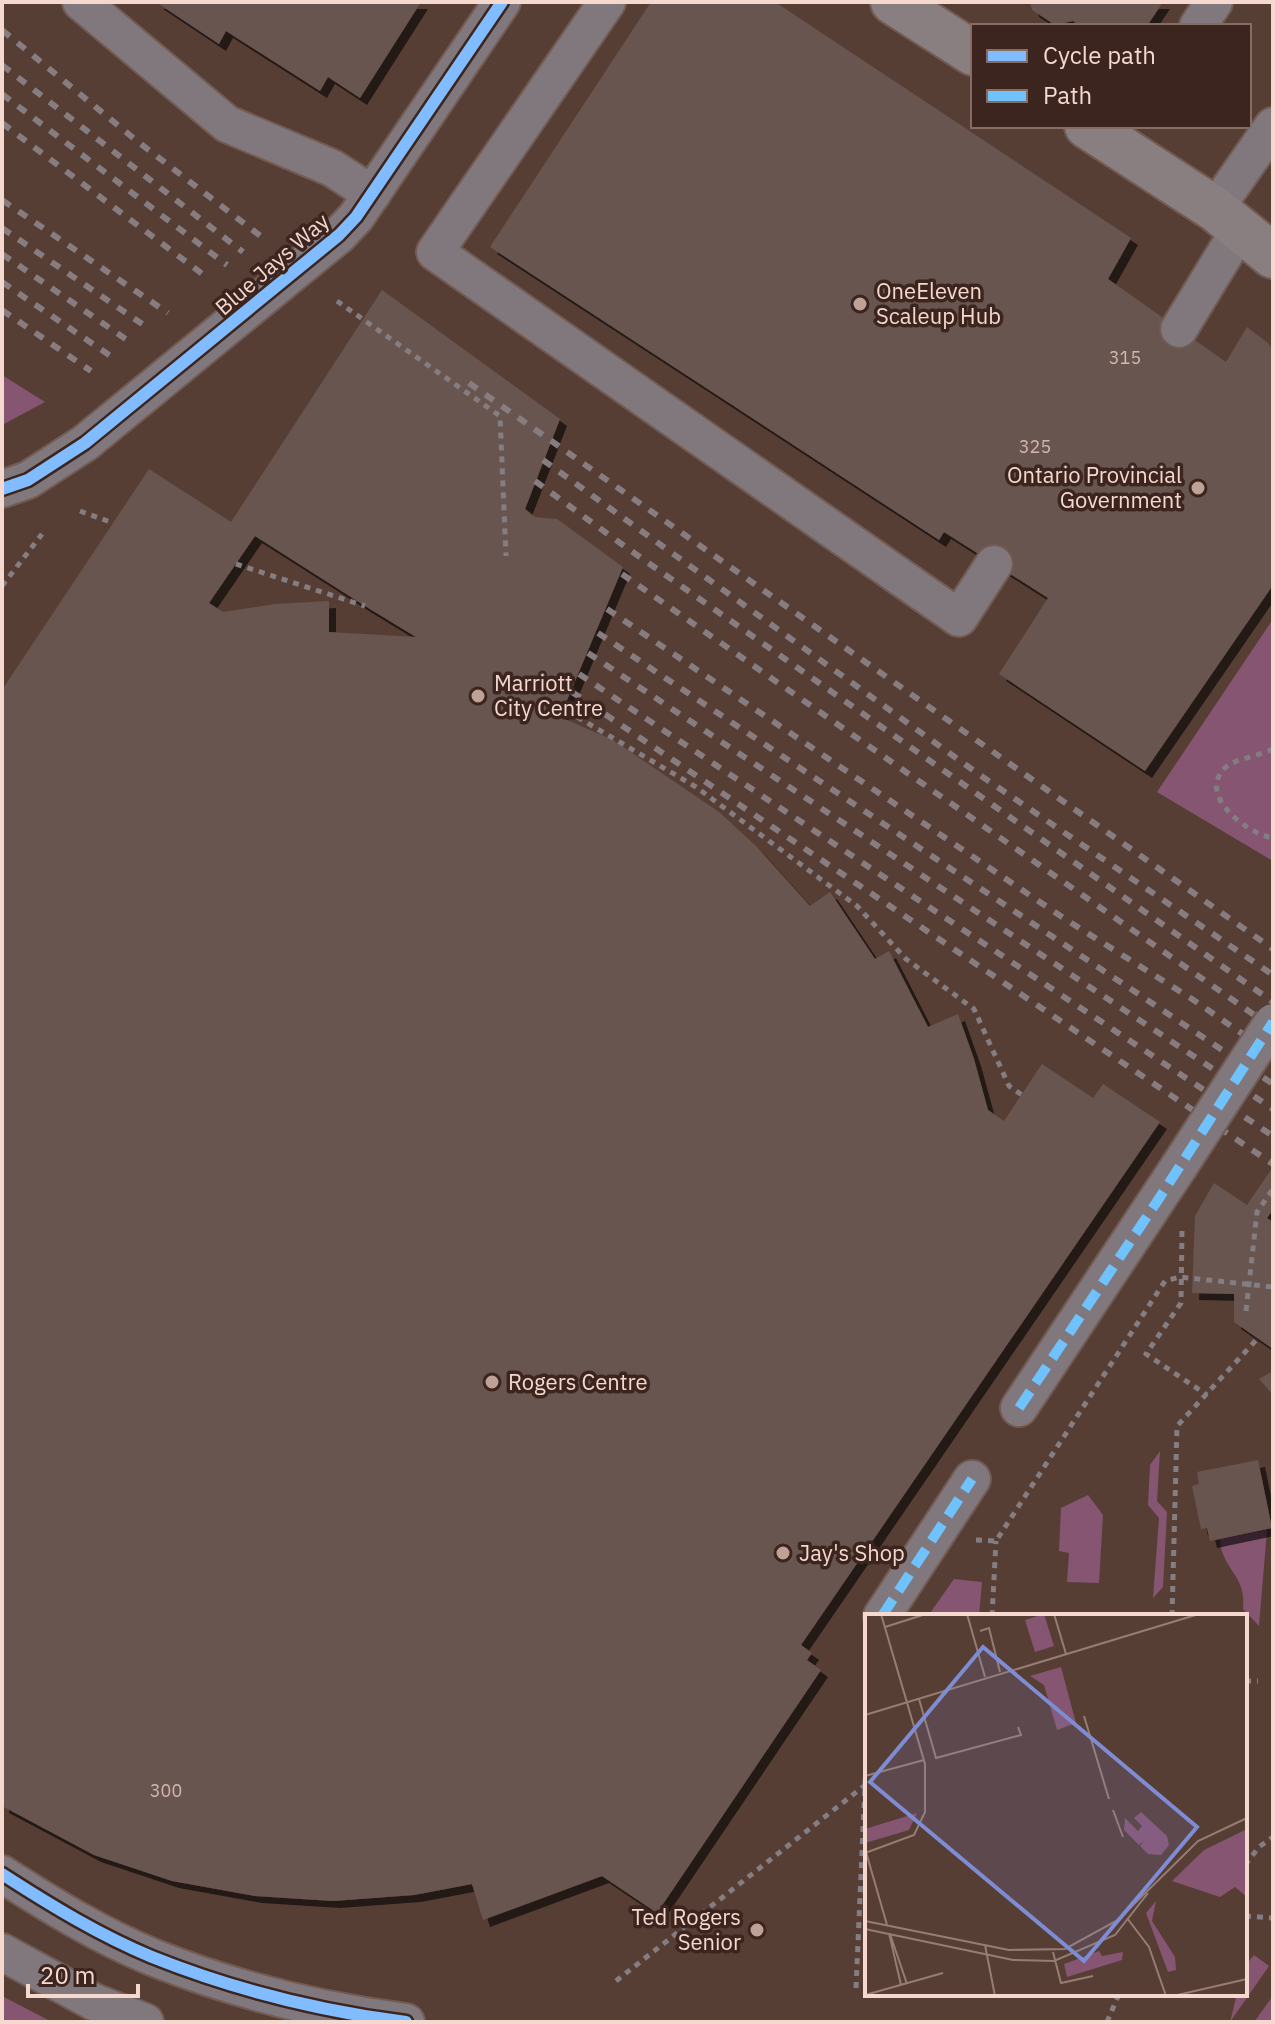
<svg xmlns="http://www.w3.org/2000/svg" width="1275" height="2024" font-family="'IBM Plex Sans',sans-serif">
<defs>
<filter id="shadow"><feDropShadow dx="7" dy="7" stdDeviation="0" flood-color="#0009"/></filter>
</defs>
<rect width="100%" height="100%" fill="#573e35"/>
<g fill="#855572">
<polygon points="2,375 45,402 2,425"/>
<polygon points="1273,619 1273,861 1157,792"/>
<polygon points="1160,1451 1157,1501 1167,1512 1163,1587 1153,1598 1159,1518 1148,1505 1150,1465"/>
<polygon points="1088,1495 1103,1515 1099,1583 1067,1582 1069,1553 1059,1551 1061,1508"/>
<path d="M1267,1530l-8,96 -16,-17c4,-34 -22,-40 -23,-70z"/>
<polygon points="954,1579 982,1582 979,1616 928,1616"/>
<polygon points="1254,1955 1269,1966 1230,2022 1237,1994 1245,1994 1245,1966"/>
<polygon points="2,1996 52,2022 2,2022"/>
<polygon points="1273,1996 1273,2022 1254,2022"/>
</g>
<g fill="#695450" fill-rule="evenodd" filter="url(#shadow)">
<polygon points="156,2 421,2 360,98 328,77 320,91 226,31 219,44"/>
<polygon points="651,2 775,2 1131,238 1108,279 1179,329 1226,362 1247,327 1268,343 1273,350 1273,585 1145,771 999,674 1048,598 944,532 939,540 490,247"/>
<polygon points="1030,2 1163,2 1147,26 1080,26 1073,21 1055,25 1032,10"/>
<path d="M382,290l178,129 -35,90 10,8 22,2 66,48 -63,150 53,23 106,72 38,35 53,59 20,-14 45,67 14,-8 39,76 30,-13 16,45 14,51 16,11 38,-57 51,34 10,-14 57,38 -359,523 11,8 -5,7 14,10 -164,243 -55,-37 -119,44 -11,-36 -58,11 -81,6 -78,-5 -83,-15 -78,-26 -92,-49v-1116l147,-221 82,53zM255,536l110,70 51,31 -87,-5v-31l-53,3 -53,8 -14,-9z"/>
<polygon points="1273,1167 1273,1210 1267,1218 1273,1222 1273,1349 1234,1322 1234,1294 1192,1293 1195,1216 1214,1183 1247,1205"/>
<polygon points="1273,1371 1273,1395 1259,1379"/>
<polygon points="1258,1460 1272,1528 1210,1541 1207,1528 1201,1529 1192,1486 1199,1484 1197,1472"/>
</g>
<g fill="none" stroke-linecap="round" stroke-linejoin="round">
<g stroke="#715b53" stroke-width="40">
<g id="minor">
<polyline points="81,2 227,124 332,168 372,194"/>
<polyline points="607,2 435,252 959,618 994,564"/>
<polyline points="1198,26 1214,2"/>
<polyline points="1215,209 1273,126"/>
<polyline points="339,235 356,217 502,2"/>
<polyline points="1179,329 1240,229"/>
<polyline points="2,489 28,480 85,443"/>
<polyline points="1019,1408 1178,1168"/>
<polyline points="882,1616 972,1479"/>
<path d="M2,1874c48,31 97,61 150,83 80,32 168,54 254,65"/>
<polyline points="2,1952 94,2002 145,2022"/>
</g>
</g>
<g stroke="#715b53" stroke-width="48">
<g id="major">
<polyline points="893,2 973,53"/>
<polyline points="1087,126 1215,209 1273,256"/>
</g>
</g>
<g stroke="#847d82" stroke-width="5" stroke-dasharray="6 6" stroke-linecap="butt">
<polyline points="80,511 113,523"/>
<polyline points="236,564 365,606"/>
<polyline points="2,586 42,534"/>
<polyline points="567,711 696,787 857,906 906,959 974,1009 1009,1086 1022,1095"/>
<path d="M1273,749c-14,7 -38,10 -47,18 -31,28 22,67 47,71"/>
<polyline points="1182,1231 1181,1303 1146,1354 1207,1395"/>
<polyline points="1246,1311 1257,1212 1273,1189"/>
<polyline points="976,1540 996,1541 1165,1281 1180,1277 1273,1287"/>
<polyline points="992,1616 996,1541"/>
<polyline points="1172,1616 1177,1426 1258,1338"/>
<polyline points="1245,1681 1258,1681"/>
<polyline points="1245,1865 1259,1847 1273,1837"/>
<polyline points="1245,1916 1273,1918"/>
<polyline points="616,1981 864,1786"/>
<polyline points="856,1988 867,1738"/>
<polyline points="1107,2022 1119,1994"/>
</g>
<use href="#minor" stroke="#80787d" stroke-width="36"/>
<use href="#major" stroke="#897e80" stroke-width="44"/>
<g stroke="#877d80" stroke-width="6" stroke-dasharray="10 10" stroke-linecap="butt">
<polyline points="2,30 137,141 263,238"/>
<polyline points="2,65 243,252"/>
<polyline points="2,94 227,265"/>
<polyline points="2,123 209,279"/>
<polyline points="2,200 168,313"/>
<polyline points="2,228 148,328"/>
<polyline points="2,254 130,342"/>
<polyline points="2,282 112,357"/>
<polyline points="2,310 91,371"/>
<polyline points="469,383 1273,949"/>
<polyline points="543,460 977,773 1273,975"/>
<polyline points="535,481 627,548 1273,1002"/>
<polyline points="622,574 1273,1028"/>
<polyline points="607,609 1065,919 1192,999 1273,1055"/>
<polyline points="598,633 1273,1084"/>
<polyline points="588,653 1273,1109"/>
<polyline points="579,674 1273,1136"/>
<polyline points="572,692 1273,1164"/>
</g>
<g stroke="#715b53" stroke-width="40" stroke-linecap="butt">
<g id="minor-bridge">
<polyline points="85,443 339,235"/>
<polyline points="1178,1168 1273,1022"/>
</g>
</g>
<polyline stroke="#847d82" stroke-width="5" stroke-dasharray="6 6" stroke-linecap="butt" points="337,301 500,416 506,556"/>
<use href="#minor-bridge" stroke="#80787d" stroke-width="36"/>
<g stroke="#70c2fc" stroke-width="10" stroke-dasharray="20 10" stroke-linecap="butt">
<polyline points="1019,1408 1158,1200 1273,1022"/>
<polyline points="882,1616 972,1479"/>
</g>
<g stroke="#3b251e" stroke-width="17">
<g id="cycleway">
<polyline points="2,489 28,480 85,443 339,235 356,217 502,2"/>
<path d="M2,1874c48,31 97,61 150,83 80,32 168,54 254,65"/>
</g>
</g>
<use href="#cycleway" stroke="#80bcff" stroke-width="12"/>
</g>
<g fill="#bea298" stroke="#3b251e" stroke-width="3">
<circle cx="860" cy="304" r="8"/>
<circle cx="1198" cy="488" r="8"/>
<circle cx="478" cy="696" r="8"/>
<circle cx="492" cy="1382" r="8"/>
<circle cx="783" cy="1553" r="8"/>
<circle cx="757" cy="1930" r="8"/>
</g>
<g text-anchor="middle" stroke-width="7" stroke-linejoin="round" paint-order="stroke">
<g font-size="18" fill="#d2b7ae">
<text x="1125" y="364">315</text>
<text x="1035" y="453">325</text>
<text x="166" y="1797">300</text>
</g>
<g font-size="22" fill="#f5d8ce" stroke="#3b251e">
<text transform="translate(272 264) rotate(-41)" y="8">Blue Jays Way</text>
</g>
<g font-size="22" fill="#f5d8ce" stroke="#3b251e" text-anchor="start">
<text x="876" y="299">OneEleven<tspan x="876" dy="25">Scaleup Hub</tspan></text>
<text x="1182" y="483" text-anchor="end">Ontario Provincial<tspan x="1182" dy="25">Government</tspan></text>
<text x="494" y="691">Marriott<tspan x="494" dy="25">City Centre</tspan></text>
<text x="508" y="1390">Rogers Centre</text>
<text x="799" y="1561">Jay's Shop</text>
<text x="741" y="1925" text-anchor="end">Ted Rogers<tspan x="741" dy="25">Senior</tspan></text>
</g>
</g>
<g transform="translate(865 1614)">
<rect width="382" height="382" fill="#573e35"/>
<path d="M179,0l10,32 -19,6 -10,-32zM196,53l15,56 -19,7 -13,-45 -14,-9zM276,198l26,24 2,9 -8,10 -13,-1 -8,-8 4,-5 -5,4 -15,-15 1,-12 13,13 4,-5 -8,-8zM52,199l-8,17 -44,13v-14zM382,215v68l-12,-10 -15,10 -48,-16 32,-31zM291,287l-4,20 23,36 1,13 -8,2 -22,-59zM234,337l3,5 21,-4 -1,8 -55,17 -3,-13z" fill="#855572"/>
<path fill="none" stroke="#967c72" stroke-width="2" d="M102,0l18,63M189,0l12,40M20,13l41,-13M115,17l9,-3 11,44M54,85l17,59 85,-23 -3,-8M0,101l334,-101M219,102l25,83M0,162l59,-16M248,196l10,27M1,238l21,73M0,239l49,-18 11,-23v-48l-44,-150M262,304l22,29 17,49M0,307l144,29 56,-1 53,-29 80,-79 49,-23M0,315l148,31 41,1 61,-26 33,-42M24,319l12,52M25,320l17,50M120,331l10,51M188,338l8,31 32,-7M0,381l78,-22M308,382l74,-17"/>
<path fill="#7e8cd4" fill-opacity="0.15" stroke="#7e8cd4" stroke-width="4" d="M118,33l214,180 -113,134 -214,-179z"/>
<rect width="382" height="382" fill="none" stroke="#f5d8ce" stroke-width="4"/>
</g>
<rect width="1275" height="2024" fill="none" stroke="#f5d8ce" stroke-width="8"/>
<rect x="971" y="24" width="280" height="104" fill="#3b251e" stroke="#856d64" stroke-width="2"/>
<rect x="987" y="50" width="40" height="12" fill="#80bcff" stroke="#856d64" stroke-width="2"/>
<text x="1043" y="64" font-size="24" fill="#f5d8ce">Cycle path</text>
<rect x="987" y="90" width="40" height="12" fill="#70c2fc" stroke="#856d64" stroke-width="2"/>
<text x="1043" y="104" font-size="24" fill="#f5d8ce">Path</text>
<path d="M28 1984v12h110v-12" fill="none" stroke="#f5d8ce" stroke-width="4"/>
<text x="40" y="1984" font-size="24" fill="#f5d8ce" stroke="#3b251e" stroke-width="6" paint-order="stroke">20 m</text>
</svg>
